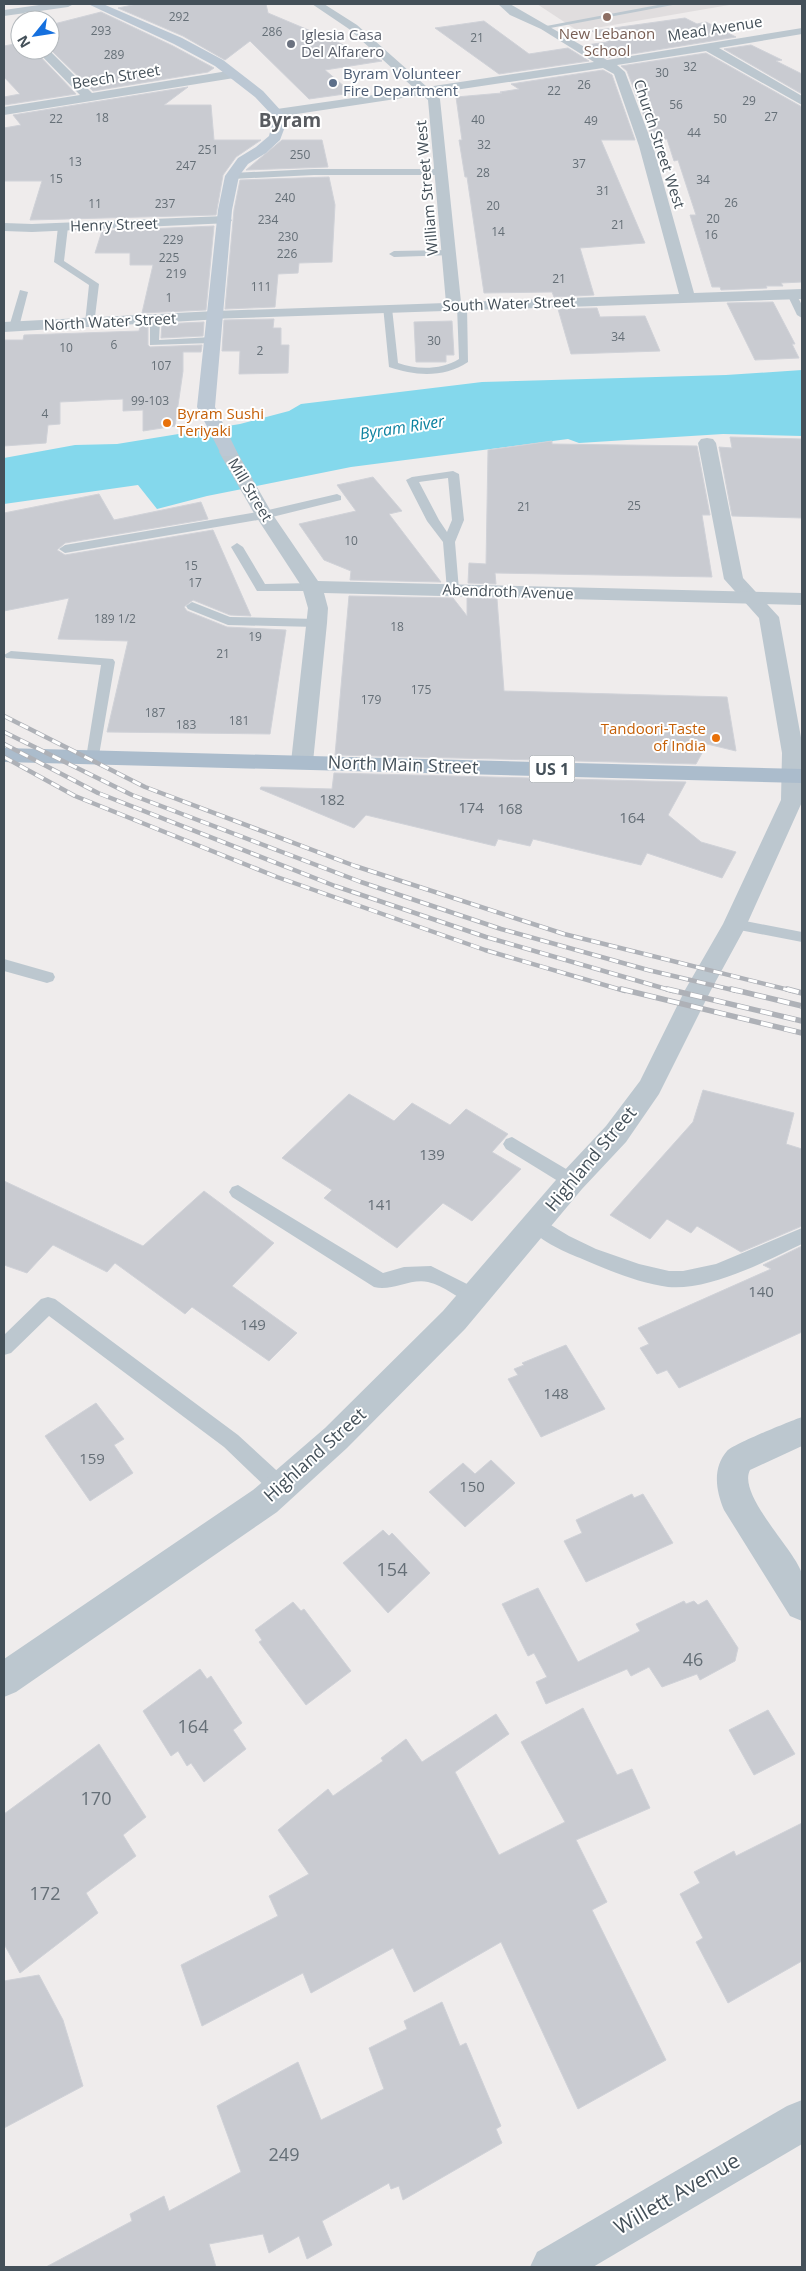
<svg xmlns="http://www.w3.org/2000/svg" width="806" height="2271" font-family="'Open Sans',sans-serif">
<rect width="100%" height="100%" fill="#efecec"/>
<polygon fill="#e0ddde" points="537,4 735,4 578,31"/>
<polygon fill="#84d8ec" points="802,370 802,436 723,434 579,443 568,439 351,467 207,496 157,509 138,485 4,504 4,458 75,445 117,444 240,424 289,411 301,404 482,382 726,375"/>
<g fill="#c9cbd1" stroke="#d0d2d8">
<polygon points="137,4 266,4 268,13 382,61 325,70 352,93 309,99 250,41 225,60 183,36 118,8"/>
<polygon points="101,12 173,46 214,68 208,72 93,91 50,49 50,39 57,38 50,31 50,25"/>
<polygon points="685,18 697,24 706,22 736,37 607,58 586,45 608,42 592,31"/>
<polygon points="484,21 529,54 568,48 589,61 499,74 435,28"/>
<polygon points="20,43 20,50 34,50 76,94 4,105 4,97 20,94 4,77 4,46"/>
<polygon points="751,45 782,60 776,61 802,74 802,94 724,49"/>
<polygon points="706,53 802,107 802,282 781,283 783,286 766,286 767,288 721,290 720,287 712,287 690,215 696,215 678,160 674,161 667,139 653,140 627,71 621,66"/>
<polygon points="603,70 612,75 635,140 601,140 645,243 580,248 594,295 554,297 552,292 484,293 467,177 465,177 459,140 462,140 456,97 502,93 500,92 519,89 511,84"/>
<polygon points="188,87 164,105 211,105 214,140 261,140 236,157 223,175 216,215 30,220 42,181 4,181 4,128 21,125 13,115"/>
<polygon points="282,140 322,140 328,167 246,170"/>
<polygon points="329,177 335,205 332,262 299,263 298,273 278,274 275,307 225,309 234,210 240,180"/>
<polygon points="214,226 206,310 142,313 153,265 130,265 130,253 95,253 102,231"/>
<polygon points="773,302 795,344 792,344 799,358 755,360 727,303"/>
<polygon points="597,308 600,317 645,316 660,351 571,354 558,309"/>
<polygon points="274,319 273,328 281,328 281,345 289,345 288,373 239,374 240,351 222,351 224,320"/>
<polygon points="452,321 454,355 446,355 446,362 416,362 414,322"/>
<polygon points="204,322 203,336 161,338 162,324"/>
<polygon points="148,325 148,345 150,347 202,345 201,352 183,352 183,371 175,426 143,431 143,410 123,411 123,399 60,402 60,424 48,425 46,443 4,446 4,340 23,340 24,335 139,331 140,326"/>
<polygon points="730,437 802,439 802,518 732,516 719,447 732,448"/>
<polygon points="552,441 552,444 697,446 710,515 702,515 712,577 495,573 496,584 468,583 469,563 486,564 488,450"/>
<polygon points="373,477 402,511 389,514 441,582 350,580 351,571 324,560 299,524 356,511 337,485"/>
<polygon points="99,494 114,520 201,502 208,519 65,543 57,550 65,555 213,530 251,616 230,615 193,600 184,607 187,611 227,627 286,630 270,734 107,732 128,641 58,639 69,598 4,611 4,513"/>
<polygon points="349,596 453,598 467,616 467,598 497,599 504,691 727,697 736,751 707,744 696,764 335,755"/>
<polygon points="334,773 686,782 668,815 701,842 736,852 722,878 647,853 641,865 533,839 530,846 498,839 495,846 366,815 354,828 260,789 261,787 332,789"/>
<polygon points="703,1090 794,1113 786,1144 802,1149 802,1226 741,1252 697,1226 691,1233 667,1219 650,1239 610,1215 693,1122"/>
<polygon points="349,1094 394,1121 412,1103 450,1125 466,1109 508,1134 492,1152 521,1169 472,1221 443,1203 397,1248 324,1198 332,1190 282,1158"/>
<polygon points="4,1181 143,1246 204,1191 274,1243 232,1286 297,1333 269,1361 192,1307 185,1314 115,1263 107,1272 53,1245 27,1273 4,1265"/>
<polygon points="802,1246 802,1332 679,1388 667,1370 657,1374 640,1348 649,1344 638,1328 771,1269 763,1265"/>
<polygon points="566,1345 605,1409 541,1437 508,1379 518,1375 514,1369 524,1365 522,1363"/>
<polygon points="96,1403 124,1439 114,1445 133,1473 90,1501 45,1436"/>
<polygon points="491,1460 515,1483 465,1527 429,1492 463,1463 475,1474"/>
<polygon points="632,1494 634,1498 643,1494 673,1543 586,1582 564,1541 582,1533 576,1520"/>
<polygon points="383,1530 389,1536 392,1533 430,1573 388,1613 343,1563"/>
<polygon points="538,1588 578,1662 640,1631 636,1624 684,1601 686,1604 694,1601 698,1605 707,1600 738,1648 735,1661 700,1680 697,1674 662,1687 649,1667 631,1676 627,1669 546,1704 536,1682 547,1677 534,1653 528,1656 502,1604"/>
<polygon points="293,1602 301,1611 304,1609 351,1671 306,1705 259,1642 262,1640 255,1630"/>
<polygon points="200,1669 207,1679 211,1676 242,1723 233,1730 246,1749 204,1782 191,1763 187,1766 178,1751 171,1756 143,1711"/>
<polygon points="583,1708 617,1775 632,1769 650,1808 576,1840 607,1902 592,1910 666,2060 578,2109 501,1942 414,1992 393,1948 311,1993 303,1973 202,2026 181,1965 278,1916 269,1896 309,1874 278,1830 328,1789 333,1796 383,1761 381,1758 406,1739 422,1762 496,1714 509,1734 455,1772 499,1855 565,1822 521,1742"/>
<polygon points="768,1710 795,1754 754,1775 729,1730"/>
<polygon points="99,1744 146,1817 123,1835 136,1856 86,1893 98,1913 20,1973 4,1944 4,1814"/>
<polygon points="802,1823 802,1961 728,2003 696,1942 703,1938 680,1894 700,1883 694,1872 734,1851 736,1856"/>
<polygon points="39,1975 63,2020 83,2086 4,2128 4,1981"/>
<polygon points="442,2002 460,2046 466,2043 501,2126 496,2129 502,2143 403,2200 399,2186 391,2189 389,2183 322,2221 332,2245 307,2259 299,2236 269,2253 263,2234 209,2244 216,2267 46,2267 132,2221 130,2214 164,2196 169,2211 241,2172 217,2106 298,2062 321,2120 384,2089 369,2048 407,2029 404,2021"/>
</g>
<g fill="none" stroke-linecap="round" stroke-linejoin="round">
<g fill="#bcc7cf" fill-rule="evenodd">
<polygon points="663,4 678,4 545,29 541,27"/>
<polygon points="314,169 441,169 445,172 441,175 314,175 232,179 228,176 232,173"/>
<polygon points="63,224 68,227 64,261 99,284 94,325 85,323 89,285 54,262 58,227"/>
<polygon points="449,250 454,253 452,255 394,257 389,254 394,251"/>
<polygon points="20,290 28,292 19,327 14,330 9,327"/>
<polygon points="792,291 795,292 802,305 802,318 797,315 787,294"/>
<path d="M462,303l5,3 1,56c-24,16 -53,14 -79,5l-6,-61 9,2 6,55c19,7 43,7 61,-4l-2,-53z"/>
<polygon points="155,317 160,320 159,340 212,337 217,340 212,343 150,345 150,320"/>
<path d="M453,471l6,3 5,46 -9,22 4,48 -6,4 -6,-4 -4,-48 -16,-21 -21,-41 6,-3zM448,478l4,42 -5,12 -8,-12 -20,-38z"/>
<polygon points="337,494 341,496 341,500 264,519 65,553 59,549 65,545 264,511"/>
<polygon points="237,543 243,547 265,584 312,583 318,587 312,591 257,591 231,547"/>
<polygon points="192,602 230,617 317,619 323,623 317,627 228,625 188,609 186,606"/>
<polygon points="11,651 113,659 115,662 98,761 88,761 86,758 101,665 6,658 4,655"/>
<polygon points="735,919 802,932 802,942 729,928 727,924 729,920"/>
<polygon points="4,959 53,973 55,977 53,981 47,983 4,971"/>
<polygon points="512,1137 578,1176 581,1181 578,1186 572,1188 566,1186 506,1149 503,1144 506,1139"/>
<path d="M238,1185l145,88 21,-6 27,-1 50,25 2,6 -2,6 -7,2c-15,-5 -30,-20 -46,-23 -18,-4 -37,10 -54,5l-142,-90 -3,-5 3,-5z"/>
<path d="M536,1216l33,20 27,13 43,15 30,7h14l33,-7 86,-36v16c-36,17 -93,47 -134,43 -29,-4 -61,-17 -88,-29 -17,-7 -44,-18 -53,-35l3,-5z"/>
<polygon points="48,1297 55,1299 238,1435 287,1480 290,1487 287,1494 280,1497 273,1494 224,1447 49,1316 11,1353 4,1355 4,1335 41,1299"/>
</g>
<g fill="#bcc7cf" fill-rule="evenodd">
<polygon points="46,4 74,4 68,7 4,16 4,10"/>
<path d="M312,4h12l33,21 70,62 167,-25 -53,-33 -31,-14 -12,-11h12l97,56 195,-32v6l-83,14 83,48v9l-96,-54 -89,14 8,7 28,74 41,147 108,-4v10l-593,20 -2,-3 8,-5 231,-8 -18,-203 -6,-5 -145,22 -6,-4 6,-4 138,-20 -66,-60zM603,68l11,6 25,72 40,148 -218,8 -21,-203 -5,-6z"/>
<polygon points="36,50 49,50 92,93 234,70 240,74 234,78 4,115 4,107 80,95"/>
<polygon points="225,216 232,220 230,223 32,232 4,231 4,223 32,224"/>
<polygon points="707,438 713,439 716,443 743,578 779,617 802,743 802,802 747,924 711,990 659,1094 626,1142 582,1189 465,1329 347,1448 277,1512 16,1692 4,1697 4,1659 253,1490 325,1428 443,1311 562,1173 606,1126 640,1081 685,990 723,924 781,800 782,753 759,618 724,579 698,443 701,439"/>
<path d="M802,1417v29l-52,24c-13,25 46,81 52,104 3,13 1,33 0,47l-12,-5 -66,-106c-8,-19 -12,-42 3,-59 6,-7 64,-30 75,-34z"/>
</g>
<g fill="#bcc7cf" fill-rule="evenodd">
<polygon points="215,311 223,316 221,319 4,332 4,322"/>
<polygon points="228,447 234,448 237,452 273,515 318,581 802,593 802,605 324,593 328,608 327,623 313,762 310,767 302,769 294,767 291,762 308,608 302,587 255,515 219,452 222,448"/>
<polygon points="802,2100 802,2144 593,2267 530,2267 537,2252 787,2106"/>
</g>
<polygon fill="#bcc8d4" fill-rule="evenodd" points="88,4 103,4 182,38 223,60 263,91 283,113 286,124 280,140 266,153 248,164 239,176 232,210 215,407 237,452 234,456 222,456 197,407 218,210 225,176 238,158 256,147 269,136 272,124 271,114 255,97 215,66 174,44"/>
<polygon fill="#abbccc" fill-rule="evenodd" points="4,748 802,769 802,783 4,762"/>
<g stroke="#aeb1b7" stroke-width="4.5">
<g id="rail-far1">
<polyline points="4,716 145,787 355,866 564,934 793,991"/>
<polyline points="4,732 132,795 361,882 501,929 648,970 737,991"/>
<polyline points="4,744 98,793 335,886 486,937 673,991"/>
<polyline points="4,757 75,796 277,877 485,950 625,991"/>
</g>
</g>
<g stroke="#aeb1b7" stroke-width="5.5">
<g id="rail">
<polyline points="621,989 802,1033"/>
<polyline points="667,989 802,1021"/>
<polyline points="731,989 802,1006"/>
<polyline points="787,989 802,993"/>
</g>
</g>
<use href="#rail-far1" stroke="#fff" stroke-width="3" stroke-dasharray="9" stroke-linecap="butt"/>
<use href="#rail" stroke="#fff" stroke-width="4" stroke-dasharray="12" stroke-linecap="butt"/>
</g>
<circle fill="#8d6e63" stroke="#fff" stroke-width="2" cx="607" cy="17" r="5"/>
<circle fill="#6b7280" stroke="#fff" stroke-width="2" cx="291" cy="44" r="5"/>
<circle fill="#5c6f8a" stroke="#fff" stroke-width="2" cx="333" cy="83" r="5"/>
<g fill="#e8710a" stroke="#fff" stroke-width="2">
<circle cx="167" cy="423" r="5"/>
<circle cx="716" cy="738" r="5"/>
</g>
<g text-anchor="middle" stroke-width="4" stroke-linejoin="round" paint-order="stroke">
<g font-size="12" fill="#656f77">
<text x="179" y="21">292</text>
<text x="101" y="35">293</text>
<text x="272" y="36">286</text>
<text x="477" y="42">21</text>
<text x="114" y="59">289</text>
<text x="690" y="71">32</text>
<text x="662" y="77">30</text>
<text x="584" y="89">26</text>
<text x="554" y="95">22</text>
<text x="749" y="105">29</text>
<text x="676" y="109">56</text>
<text x="771" y="121">27</text>
<text x="102" y="122">18</text>
<text x="56" y="123">22</text>
<text x="720" y="123">50</text>
<text x="478" y="124">40</text>
<text x="591" y="125">49</text>
<text x="694" y="137">44</text>
<text x="484" y="149">32</text>
<text x="208" y="154">251</text>
<text x="300" y="159">250</text>
<text x="75" y="166">13</text>
<text x="579" y="168">37</text>
<text x="186" y="170">247</text>
<text x="483" y="177">28</text>
<text x="56" y="183">15</text>
<text x="703" y="184">34</text>
<text x="603" y="195">31</text>
<text x="285" y="202">240</text>
<text x="731" y="207">26</text>
<text x="95" y="208">11</text>
<text x="165" y="208">237</text>
<text x="493" y="210">20</text>
<text x="713" y="223">20</text>
<text x="268" y="224">234</text>
<text x="618" y="229">21</text>
<text x="498" y="236">14</text>
<text x="711" y="239">16</text>
<text x="288" y="241">230</text>
<text x="173" y="244">229</text>
<text x="287" y="258">226</text>
<text x="169" y="262">225</text>
<text x="176" y="278">219</text>
<text x="559" y="283">21</text>
<text x="261" y="291">111</text>
<text x="169" y="302">1</text>
<text x="618" y="341">34</text>
<text x="434" y="345">30</text>
<text x="114" y="349">6</text>
<text x="66" y="352">10</text>
<text x="260" y="355">2</text>
<text x="161" y="370">107</text>
<text x="150" y="405">99-103</text>
<text x="45" y="418">4</text>
<text x="634" y="510">25</text>
<text x="524" y="511">21</text>
<text x="351" y="545">10</text>
<text x="191" y="570">15</text>
<text x="195" y="587">17</text>
<text x="115" y="623">189 1/2</text>
<text x="397" y="631">18</text>
<text x="255" y="641">19</text>
<text x="223" y="658">21</text>
<text x="421" y="694">175</text>
<text x="371" y="704">179</text>
<text x="155" y="717">187</text>
<text x="239" y="725">181</text>
<text x="186" y="729">183</text>
</g>
<g font-size="15" fill="#445059" stroke="#fff">
<text transform="translate(715 29) rotate(-9)" y="5">Mead Avenue</text>
<text transform="translate(116 77) rotate(-9)" y="5">Beech Street</text>
<text transform="translate(659 144) rotate(72)" y="5">Church Street West</text>
<text transform="translate(427 188) rotate(-95)" y="5">William Street West</text>
<text transform="translate(114 225) rotate(-2)" y="5">Henry Street</text>
<text transform="translate(509 304) rotate(-2)" y="5">South Water Street</text>
<text transform="translate(110 322) rotate(-3)" y="5">North Water Street</text>
<text transform="translate(250 490) rotate(59)" y="5">Mill Street</text>
<text transform="translate(508 592) rotate(2)" y="5">Abendroth Avenue</text>
</g>
<g font-size="15" fill="#785e54" stroke="#fff">
<text x="607" y="39">New Lebanon<tspan x="607" dy="17">School</tspan></text>
</g>
<g font-size="15" fill="#5b616d" stroke="#fff" text-anchor="start">
<text x="301" y="40">Iglesia Casa<tspan x="301" dy="17">Del Alfarero</tspan></text>
</g>
<g font-size="15" fill="#4e5e75" stroke="#fff" text-anchor="start">
<text x="343" y="79">Byram Volunteer<tspan x="343" dy="17">Fire Department</tspan></text>
</g>
<g font-size="15" fill="#c56008" stroke="#fff" text-anchor="start">
<text x="177" y="419">Byram Sushi<tspan x="177" dy="17">Teriyaki</tspan></text>
<text x="706" y="734" text-anchor="end">Tandoori-Taste<tspan x="706" dy="17">of India</tspan></text>
</g>
<g font-size="15" fill="#656f77">
<text x="332" y="805">182</text>
<text x="471" y="813">174</text>
<text x="510" y="814">168</text>
<text x="632" y="823">164</text>
<text x="432" y="1160">139</text>
<text x="380" y="1210">141</text>
<text x="761" y="1297">140</text>
<text x="253" y="1330">149</text>
<text x="556" y="1399">148</text>
<text x="92" y="1464">159</text>
<text x="472" y="1492">150</text>
</g>
<g font-size="16" font-style="italic" fill="#0a819f" stroke="#fff">
<text transform="translate(402 427) rotate(-9)" y="6">Byram River</text>
</g>
<rect fill="#fff" stroke="#7c848b" stroke-width="1" x="529.5" y="755.5" width="45" height="27" rx="4"/>
<g font-size="16" font-weight="bold" fill="#445059">
<text x="552" y="775">US 1</text>
</g>
<g font-size="18" fill="#445059" stroke="#fff">
<text transform="translate(403 765) rotate(2)" y="6">North Main Street</text>
<text transform="translate(591 1159) rotate(-50)" y="6">Highland Street</text>
<text transform="translate(315 1455) rotate(-42)" y="6">Highland Street</text>
</g>
<g font-size="18" fill="#656f77">
<text x="392" y="1576">154</text>
<text x="693" y="1666">46</text>
<text x="193" y="1733">164</text>
<text x="96" y="1805">170</text>
<text x="45" y="1900">172</text>
<text x="284" y="2161">249</text>
</g>
<g font-size="19" font-weight="bold" fill="#595c61" stroke="#fff">
<text x="290" y="127">Byram</text>
</g>
<g font-size="21" fill="#445059" stroke="#fff">
<text transform="translate(677 2194) rotate(-30)" y="7">Willett Avenue</text>
</g>
</g>
<rect width="806" height="2271" fill="none" stroke="#445059" stroke-width="10"/>
<g transform="translate(35 35) rotate(240)"><circle r="24" fill="#ffffff" stroke="#b4b9bd"/>
<path d="M0-4L9 19L0 12L-9 19Z" fill="#1670de"/>
<text y="-8" font-size="14" font-weight="bold" text-anchor="middle" fill="#445059">N</text>
</g>
</svg>
